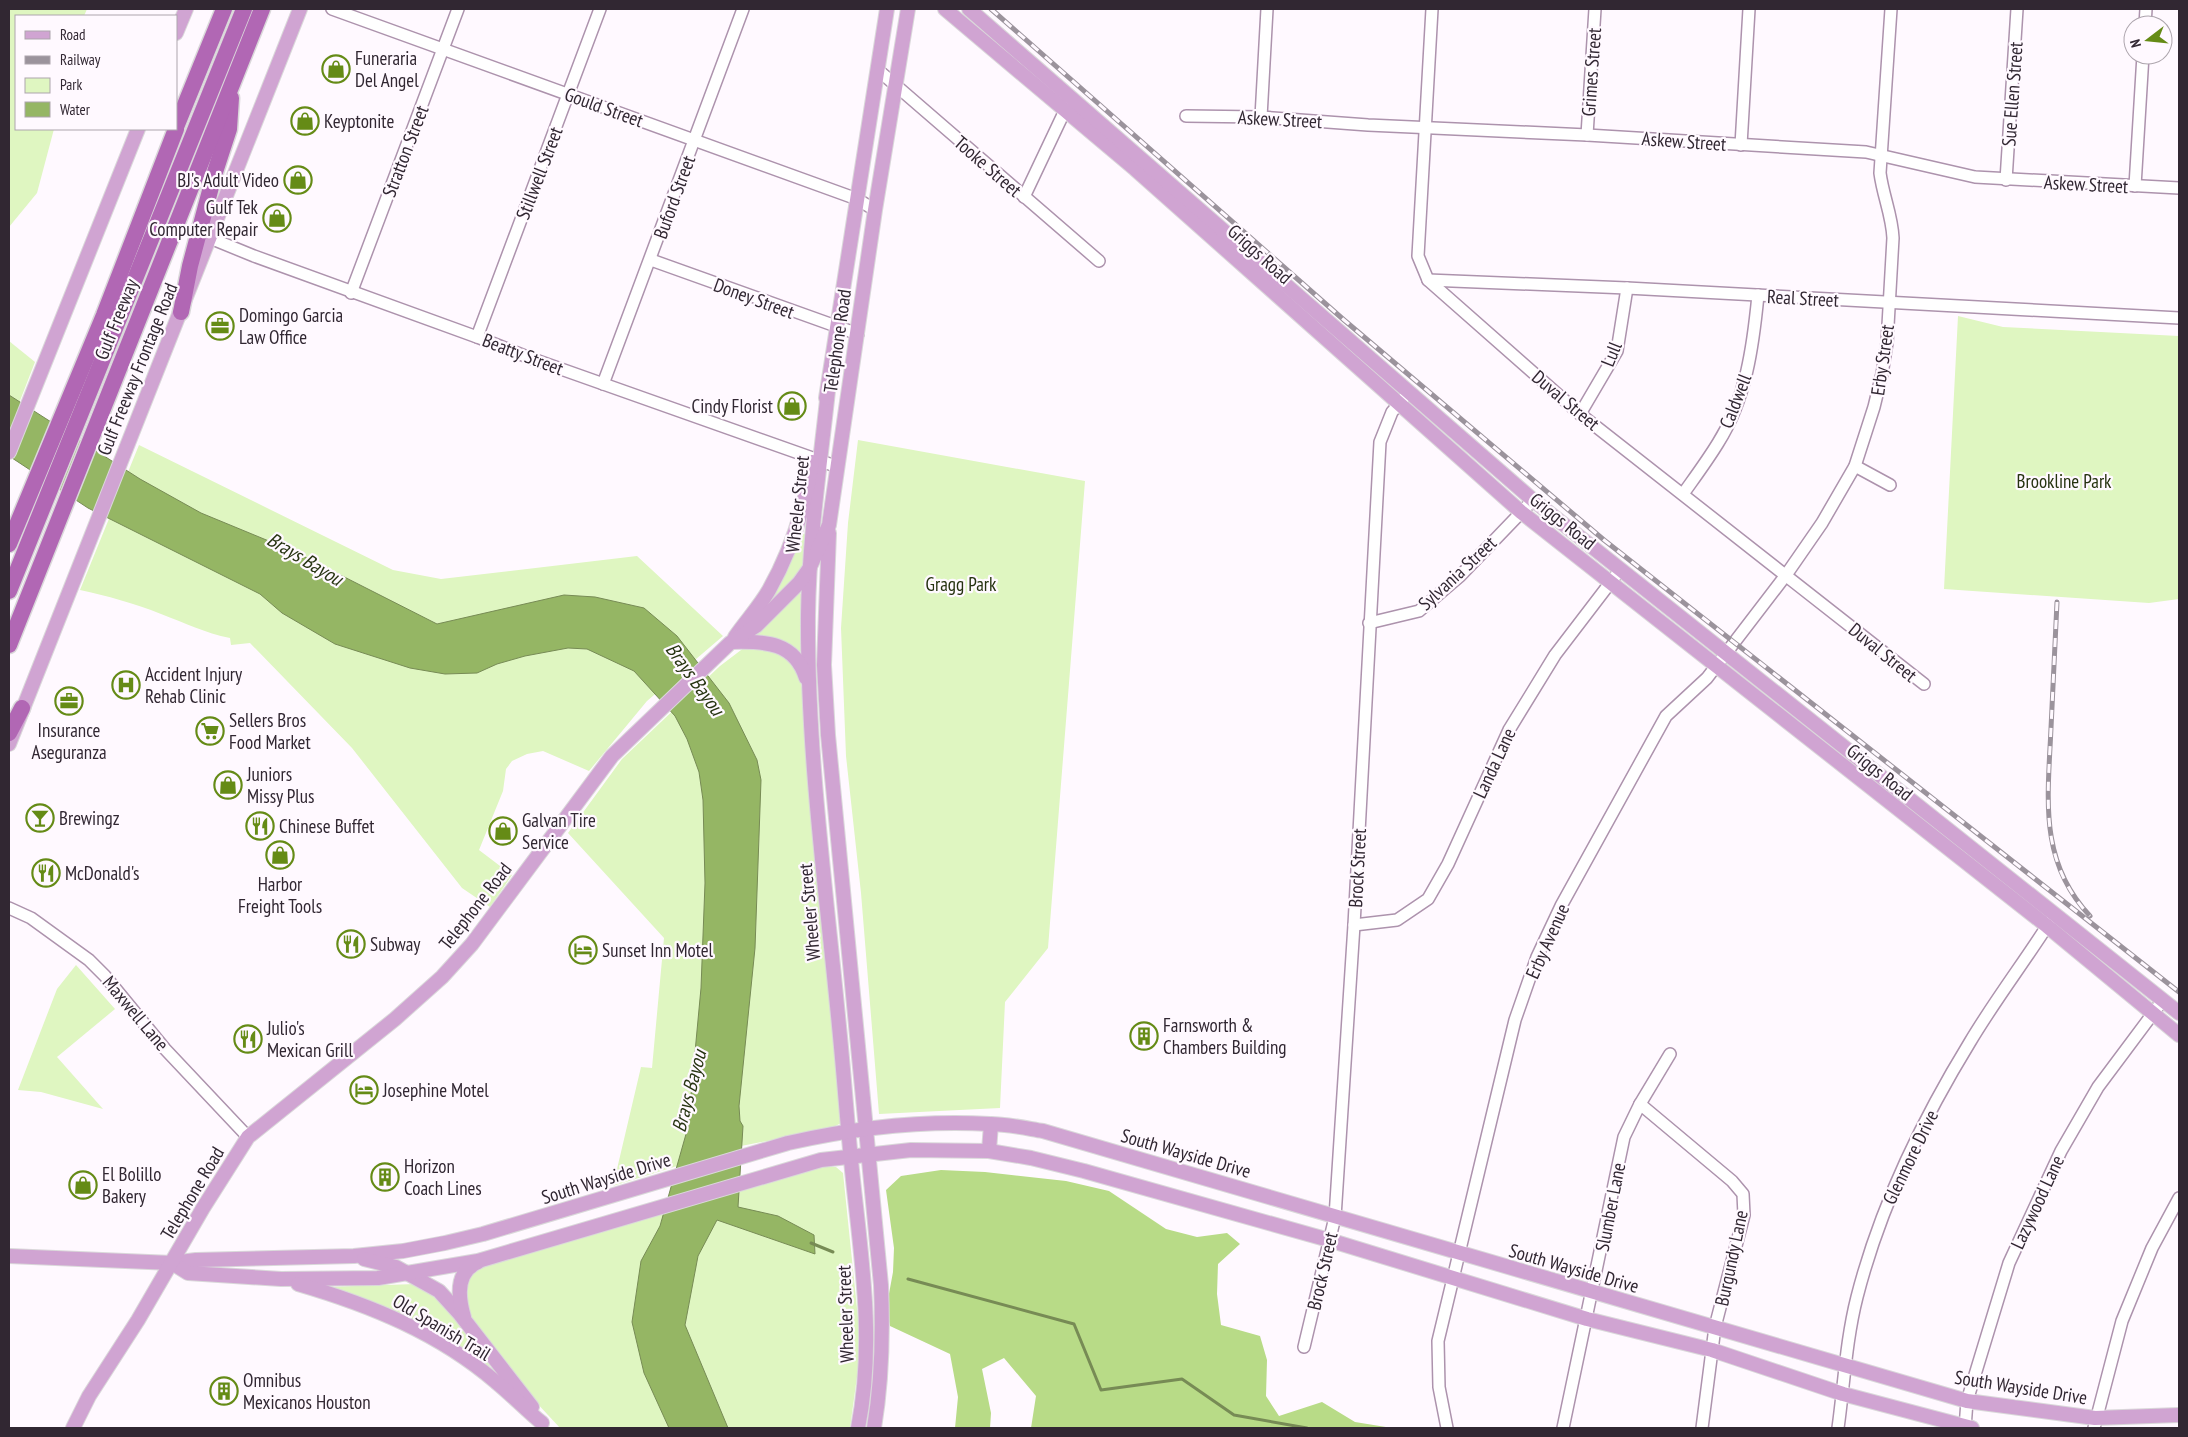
<svg xmlns="http://www.w3.org/2000/svg" width="2188" height="1437" font-family="'PT Sans Narrow',sans-serif">
<rect width="100%" height="100%" fill="#fff9ff"/>
<g fill="#dff6c1">
<polygon points="9,9 87,9 84,16 16,16 16,129 54,129 37,193 9,227"/>
<polygon points="1958,316 2003,327 2179,336 2179,599 2149,603 1944,589"/>
<polygon points="9,341 35,362 9,429"/>
<polygon points="858,440 1085,481 1048,948 1005,1002 1000,1108 879,1114 861,893 846,756 841,628 848,523"/>
<path d="M139,445l254,125 48,9 196,-23 86,80 -76,65 -58,70 -46,-20 -16,3 -15,7 -6,8 -3,22 -24,59 33,25 -22,32 -28,-19 -110,-140 -102,-105 -19,2 -1,-7c-25,-5 -45,-15 -69,-24 -27,-11 -54,-18 -81,-24z"/>
<polygon points="802,533 806,535 804,565 793,581 771,603 767,600"/>
<polygon points="798,591 802,595 801,651 797,653 773,638 758,636 756,632"/>
<path d="M745,647c40,4 50,8 59,49l37,427 -11,6 -89,17 -128,40 28,-119 11,1 12,-130 -96,-105 54,-74 98,-93z"/>
<polygon points="76,965 115,1009 57,1057 103,1109 41,1092 18,1090 57,989"/>
<polygon points="820,1167 836,1167 843,1173 861,1347 850,1428 560,1428 522,1387 466,1314 466,1280 479,1268"/>
<path d="M416,1284c32,19 52,53 74,82l-3,3 -161,-82z"/>
</g>
<polygon fill="#b8db87" points="941,1170 985,1172 1066,1181 1109,1191 1166,1229 1197,1237 1227,1233 1240,1244 1218,1264 1217,1294 1221,1325 1260,1336 1267,1360 1266,1396 1279,1416 1322,1402 1355,1422 1392,1428 1031,1428 1036,1396 1004,1358 982,1369 991,1413 990,1428 955,1428 958,1397 950,1354 890,1326 886,1310 893,1272 894,1248 886,1190 901,1176"/>
<polygon fill="#95b664" stroke="#778b55" points="9,395 140,479 201,513 293,551 437,624 564,595 595,597 644,608 677,636 729,703 757,760 761,780 755,948 739,1106 740,1121 743,1126 738,1207 778,1216 814,1235 815,1254 717,1220 698,1256 685,1325 728,1428 669,1428 644,1373 632,1322 641,1261 660,1226 688,1127 701,988 705,883 703,800 699,772 687,739 675,716 634,671 587,649 568,648 525,656 497,664 477,673 445,674 410,668 335,644 282,613 260,594 88,508 9,456"/>
<g fill="none" stroke-linecap="round" stroke-linejoin="round">
<g stroke="#778b55" stroke-width="3">
<polyline points="811,1243 833,1252"/>
<polyline points="908,1279 1074,1324 1101,1390 1182,1379 1234,1415 1307,1428"/>
</g>
<g stroke="#ad93ad" stroke-width="14">
<g id="minor">
<polyline points="332,9 857,199 875,210"/>
<polyline points="1432,9 1418,256 1428,280 1580,414 1924,684"/>
<polyline points="2145,25 2146,9"/>
<polyline points="878,70 1099,261"/>
<polyline points="1186,116 1261,117 1368,125 1587,135 1866,152 1975,177 2179,188"/>
<polyline points="1261,117 1267,9"/>
<polyline points="1587,135 1595,9"/>
<polyline points="1741,145 1749,9"/>
<polyline points="2006,180 2017,9"/>
<polyline points="2135,186 2143,55"/>
<polyline points="1024,197 1068,104"/>
<polyline points="210,238 254,256 477,337 530,358 838,467"/>
<polyline points="651,260 858,334"/>
<polyline points="1428,280 1627,288 2179,318"/>
<polyline points="351,293 458,9"/>
<polyline points="477,337 600,9"/>
<polyline points="603,384 743,9"/>
<polyline points="1580,414 1617,351 1627,288"/>
<polyline points="1855,466 1890,485"/>
<path d="M1683,494c12,-17 24,-33 35,-51 28,-44 35,-96 40,-148"/>
<polyline points="1369,623 1419,611 1460,576 1533,500"/>
<polyline points="9,908 31,918 89,960 105,976 165,1049 248,1137"/>
<polyline points="1354,925 1397,920 1428,899 1448,864 1509,730 1555,655 1620,570"/>
<polyline points="1640,1104 1732,1181 1743,1194 1744,1215 1715,1327 1702,1428"/>
<polyline points="1304,1347 1335,1217 1354,925 1380,442 1392,412 1404,398"/>
<path d="M1447,1428l-8,-41 -1,-46 77,-321 22,-63 24,-51 105,-190 41,-38 79,-103 36,-52 33,-57 19,-59 8,-33 5,-31 6,-105c-1,-23 -10,-42 -13,-65l11,-164"/>
<polyline points="1563,1428 1624,1137 1640,1104 1670,1054"/>
<path d="M1838,1428c6,-43 8,-88 19,-131 23,-90 64,-175 113,-255 25,-42 55,-81 81,-122"/>
<polyline points="1965,1428 1967,1401 2009,1263 2061,1151 2098,1087 2163,1000"/>
<polyline points="2094,1428 2122,1321 2152,1248 2179,1198"/>
</g>
</g>
<g stroke="#dad8da" stroke-width="16">
<g id="major">
<polyline points="945,9 1135,169 1521,512 2047,926 2179,1035"/>
<polyline points="969,9 1533,500 2179,1013"/>
<polyline points="176,33 186,9"/>
<path d="M828,391c-8,74 -19,149 -20,224 -1,148 21,296 34,443 4,44 7,87 12,131 9,80 20,159 4,239"/>
<polyline points="826,398 887,9"/>
<polyline points="9,452 138,129"/>
<path d="M829,533l-5,132 4,70 53,550c2,48 1,96 -7,143"/>
<path d="M735,637c11,-16 25,-31 34,-47 23,-41 36,-82 43,-128"/>
<path d="M732,642c33,-1 63,0 74,36"/>
<polyline points="9,744 300,9"/>
<polyline points="989,1151 991,1124"/>
<path d="M9,1256l163,7 24,-3 158,-4 49,-5 42,-8 38,-9 305,-91c66,-15 134,-23 202,-19 17,0 35,4 53,7l924,270 128,17 84,-3"/>
<polyline points="364,1259 396,1267 439,1291 459,1313 532,1407"/>
<polyline points="172,1263 188,1273 281,1279 378,1278 478,1261 821,1160 911,1150 989,1151 1031,1158 1084,1171 1329,1240 1587,1319 1712,1350 1843,1394 1972,1428"/>
<path d="M298,1284c72,21 141,49 198,98 16,13 30,28 46,41"/>
<path d="M464,1317c-6,-20 -9,-45 14,-55"/>
<polyline points="73,1428 89,1396 138,1320 203,1208 248,1137 395,1019 442,977 472,944 612,756 730,643 756,626 799,583 809,569 829,525 875,210 908,9"/>
</g>
</g>
<g stroke="#dad8da" stroke-width="19">
<g id="highway">
<polyline points="176,127 224,9"/>
<polyline points="181,312 190,266 215,172 229,129 231,98"/>
<polyline points="9,544 104,315 176,129"/>
<polyline points="9,591 244,9"/>
<polyline points="9,645 262,9"/>
<polyline points="9,733 22,708"/>
</g>
</g>
<use href="#minor" stroke="#fff" stroke-width="11"/>
<use href="#major" stroke="#d0a4d2" stroke-width="14"/>
<use href="#highway" stroke="#b167b4" stroke-width="16"/>
<g stroke="#9b939c" stroke-width="5">
<g id="rail">
<polyline points="991,9 1344,320 1604,540 2179,992"/>
<path d="M2057,602c-2,42 -4,84 -6,126 -3,69 -13,133 39,188"/>
</g>
</g>
<use href="#rail" stroke="#fff9ff" stroke-width="3" stroke-dasharray="9" stroke-linecap="butt"/>
</g>
<defs>
<g id="shop-ring" transform="scale(1.4375)"><circle r="9.5" fill="#fff9ff" stroke="#658b16" stroke-width="1.5"/><path d="M-5-2.5h2.3a2.7 3.5 0 0 1 5.4 0H5L5.5 6h-11ZM-1.5-2.5h3a1.5 2.3 0 0 0-3 0Z" fill="#658b16"/></g>
<g id="office-ring" transform="scale(1.4375)"><circle r="9.5" fill="#fff9ff" stroke="#658b16" stroke-width="1.5"/><path d="M-6-3h4V-5.5h4V-3h4V5H-6ZM-1-4.5V-3h2v-1.5ZM-6 0V1H6V0Z" fill="#658b16"/></g>
<g id="hospital-ring" transform="scale(1.4375)"><circle r="9.5" fill="#fff9ff" stroke="#658b16" stroke-width="1.5"/><path d="M-5-5h3v3.5h4V-5h3V5h-3V1.5h-4V5h-3Z" fill="#658b16"/></g>
<g id="supermarket-ring" transform="scale(1.4375)"><circle r="9.5" fill="#fff9ff" stroke="#658b16" stroke-width="1.5"/><path d="M-6-5.5h2.5l.6 2H6L4.5 2H-2.5L-4.4-4H-6ZM-1.5 3.2a1.3 1.3 0 1 0 .1 0ZM3 3.2a1.3 1.3 0 1 0 .1 0Z" fill="#658b16"/></g>
<g id="bar-ring" transform="scale(1.4375)"><circle r="9.5" fill="#fff9ff" stroke="#658b16" stroke-width="1.5"/><path d="M-6-5H6L.8 .8V4.5H3.5V6h-7V4.5H-.8V.8Z" fill="#658b16"/></g>
<g id="restaurant-ring" transform="scale(1.4375)"><circle r="9.5" fill="#fff9ff" stroke="#658b16" stroke-width="1.5"/><path d="M-5-6h1v4h1v-4h1v4h1v-4h1v5L-1.5 .5V6h-2V.5L-5-1ZM5-6V6H3V1.5H1.5Q1.5-4 5-6Z" fill="#658b16"/></g>
<g id="hotel-ring" transform="scale(1.4375)"><circle r="9.5" fill="#fff9ff" stroke="#658b16" stroke-width="1.5"/><path d="M-6-4.5h1.5V1H6V5H4.5V3h-9V5H-6ZM-4 0a1.8 1.8 0 1 1 3.6 0ZM.5 0V-2.5h3Q6-2.5 6 0Z" fill="#658b16"/></g>
<g id="building-ring" transform="scale(1.4375)"><circle r="9.5" fill="#fff9ff" stroke="#658b16" stroke-width="1.5"/><path d="M-4-6H4V6H1V3H-1V6H-4ZM-2.5-4.3h1.7v1.8h-1.7ZM.8-4.3h1.7v1.8H.8ZM-2.5-1h1.7V.8h-1.7ZM.8-1h1.7V.8H.8Z" fill="#658b16"/></g>
</defs>
<g fill-rule="evenodd">
<use href="#shop-ring" x="336" y="69"/>
<use href="#shop-ring" x="305" y="121"/>
<use href="#shop-ring" x="298" y="180"/>
<use href="#shop-ring" x="277" y="218"/>
<use href="#office-ring" x="220" y="326"/>
<use href="#shop-ring" x="792" y="406"/>
<use href="#hospital-ring" x="126" y="685"/>
<use href="#office-ring" x="69" y="701"/>
<use href="#supermarket-ring" x="210" y="731"/>
<use href="#shop-ring" x="228" y="785"/>
<use href="#bar-ring" x="40" y="818"/>
<use href="#restaurant-ring" x="260" y="826"/>
<use href="#shop-ring" x="503" y="831"/>
<use href="#shop-ring" x="280" y="855"/>
<use href="#restaurant-ring" x="46" y="873"/>
<use href="#restaurant-ring" x="351" y="944"/>
<use href="#hotel-ring" x="583" y="950"/>
<use href="#building-ring" x="1144" y="1036"/>
<use href="#restaurant-ring" x="248" y="1039"/>
<use href="#hotel-ring" x="364" y="1090"/>
<use href="#building-ring" x="385" y="1177"/>
<use href="#shop-ring" x="83" y="1185"/>
<use href="#building-ring" x="224" y="1391"/>
</g>
<g text-anchor="middle" stroke-width="4.5" stroke-linejoin="round" paint-order="stroke">
<g font-size="19" fill="#312732" stroke="#fff9ff" text-anchor="start">
<text x="355" y="65">Funeraria<tspan x="355" dy="22">Del Angel</tspan></text>
<text x="324" y="128">Keyptonite</text>
<text x="279" y="187" text-anchor="end">BJ's Adult Video</text>
<text x="258" y="214" text-anchor="end">Gulf Tek<tspan x="258" dy="22">Computer Repair</tspan></text>
<text x="239" y="322">Domingo Garcia<tspan x="239" dy="22">Law Office</tspan></text>
<text x="773" y="413" text-anchor="end">Cindy Florist</text>
<text x="145" y="681">Accident Injury<tspan x="145" dy="22">Rehab Clinic</tspan></text>
<text x="229" y="727">Sellers Bros<tspan x="229" dy="22">Food Market</tspan></text>
<text x="69" y="737" text-anchor="middle">Insurance<tspan x="69" dy="22">Aseguranza</tspan></text>
<text x="247" y="781">Juniors<tspan x="247" dy="22">Missy Plus</tspan></text>
<text x="59" y="825">Brewingz</text>
<text x="522" y="827">Galvan Tire<tspan x="522" dy="22">Service</tspan></text>
<text x="279" y="833">Chinese Buffet</text>
<text x="65" y="880">McDonald's</text>
<text x="280" y="891" text-anchor="middle">Harbor<tspan x="280" dy="22">Freight Tools</tspan></text>
<text x="370" y="951">Subway</text>
<text x="602" y="957">Sunset Inn Motel</text>
<text x="1163" y="1032">Farnsworth &amp;<tspan x="1163" dy="22">Chambers Building</tspan></text>
<text x="267" y="1035">Julio's<tspan x="267" dy="22">Mexican Grill</tspan></text>
<text x="383" y="1097">Josephine Motel</text>
<text x="404" y="1173">Horizon<tspan x="404" dy="22">Coach Lines</tspan></text>
<text x="102" y="1181">El Bolillo<tspan x="102" dy="22">Bakery</tspan></text>
<text x="243" y="1387">Omnibus<tspan x="243" dy="22">Mexicanos Houston</tspan></text>
</g>
<g font-size="19" fill="#312732" stroke="#fff9ff">
<text transform="translate(1591 72) rotate(-86)" y="7">Grimes Street</text>
<text transform="translate(2012 94) rotate(-86)" y="7">Sue Ellen Street</text>
<text transform="translate(604 107) rotate(20)" y="7">Gould Street</text>
<text transform="translate(1280 119) rotate(3)" y="7">Askew Street</text>
<text transform="translate(1684 141) rotate(4)" y="7">Askew Street</text>
<text transform="translate(405 151) rotate(-69)" y="7">Stratton Street</text>
<text transform="translate(988 166) rotate(41)" y="7">Tooke Street</text>
<text transform="translate(539 173) rotate(-69)" y="7">Stillwell Street</text>
<text transform="translate(2086 184) rotate(3)" y="7">Askew Street</text>
<text transform="translate(674 197) rotate(-70)" y="7">Buford Street</text>
<text transform="translate(1260 254) rotate(42)" y="7">Griggs Road</text>
<text transform="translate(754 298) rotate(20)" y="7">Doney Street</text>
<text transform="translate(1803 298) rotate(3)" y="7">Real Street</text>
<text transform="translate(116 319) rotate(-68)" y="7">Gulf Freeway</text>
<text transform="translate(837 341) rotate(-82)" y="7">Telephone Road</text>
<text transform="translate(523 354) rotate(21)" y="7">Beatty Street</text>
<text transform="translate(1611 354) rotate(-68)" y="7">Lull</text>
<text transform="translate(1882 360) rotate(-82)" y="7">Erby Street</text>
<text transform="translate(137 369) rotate(-68)" y="7">Gulf Freeway Frontage Road</text>
<text transform="translate(1566 400) rotate(40)" y="7">Duval Street</text>
<text transform="translate(1735 401) rotate(-69)" y="7">Caldwell</text>
<text transform="translate(797 504) rotate(-84)" y="7">Wheeler Street</text>
<text transform="translate(1563 521) rotate(39)" y="7">Griggs Road</text>
<text transform="translate(1457 573) rotate(-43)" y="7">Sylvania Street</text>
<text transform="translate(1883 652) rotate(39)" y="7">Duval Street</text>
<text transform="translate(1494 763) rotate(-65)" y="7">Landa Lane</text>
<text transform="translate(1880 772) rotate(39)" y="7">Griggs Road</text>
<text transform="translate(1357 868) rotate(-87)" y="7">Brock Street</text>
<text transform="translate(475 906) rotate(-52)" y="7">Telephone Road</text>
<text transform="translate(809 912) rotate(-95)" y="7">Wheeler Street</text>
<text transform="translate(1547 941) rotate(-66)" y="7">Erby Avenue</text>
<text transform="translate(136 1013) rotate(50)" y="7">Maxwell Lane</text>
<text transform="translate(1186 1153) rotate(16)" y="7">South Wayside Drive</text>
<text transform="translate(1910 1157) rotate(-64)" y="7">Glenmore Drive</text>
<text transform="translate(606 1178) rotate(-17)" y="7">South Wayside Drive</text>
<text transform="translate(192 1193) rotate(-59)" y="7">Telephone Road</text>
<text transform="translate(2037 1202) rotate(-65)" y="7">Lazywood Lane</text>
<text transform="translate(1610 1207) rotate(-79)" y="7">Slumber Lane</text>
<text transform="translate(1731 1258) rotate(-78)" y="7">Burgundy Lane</text>
<text transform="translate(1574 1268) rotate(16)" y="7">South Wayside Drive</text>
<text transform="translate(1322 1271) rotate(-77)" y="7">Brock Street</text>
<text transform="translate(845 1314) rotate(-92)" y="7">Wheeler Street</text>
<text transform="translate(442 1327) rotate(31)" y="7">Old Spanish Trail</text>
<text transform="translate(2021 1387) rotate(9)" y="7">South Wayside Drive</text>
</g>
<g font-size="19" fill="#25320f" stroke="#fff9ff">
<text x="2064" y="488">Brookline Park</text>
<text x="961" y="591">Gragg Park</text>
</g>
<g font-size="20" font-style="italic" fill="#283513" stroke="#fff9ff">
<text transform="translate(305 559) rotate(31)" y="7">Brays Bayou</text>
<text transform="translate(695 679) rotate(54)" y="7">Brays Bayou</text>
<text transform="translate(689 1091) rotate(-75)" y="7">Brays Bayou</text>
</g>
</g>
<rect width="2188" height="1437" fill="none" stroke="#312732" stroke-width="20"/>
<rect x="15" y="15" width="162" height="115" fill="#fff9ff" stroke="#ada5ad"/>
<rect x="25" y="31" width="25" height="8" fill="#d0a4d2" stroke="#ada5ad"/>
<text x="60" y="40" font-size="15" fill="#312732">Road</text>
<rect x="25" y="56" width="25" height="8" fill="#9b939c" stroke="#ada5ad"/>
<text x="60" y="65" font-size="15" fill="#312732">Railway</text>
<rect x="25" y="78" width="25" height="15" fill="#dff6c1" stroke="#ada5ad"/>
<text x="60" y="90" font-size="15" fill="#312732">Park</text>
<rect x="25" y="102" width="25" height="15" fill="#95b664" stroke="#ada5ad"/>
<text x="60" y="115" font-size="15" fill="#312732">Water</text>
<g transform="translate(2148 40) rotate(254)"><circle r="24" fill="#fff9ff" stroke="#ada5ad"/>
<path d="M0-4L9 19L0 12L-9 19Z" fill="#658b16"/>
<text y="-8" font-size="14" font-weight="bold" text-anchor="middle" fill="#312732">N</text>
</g>
</svg>
